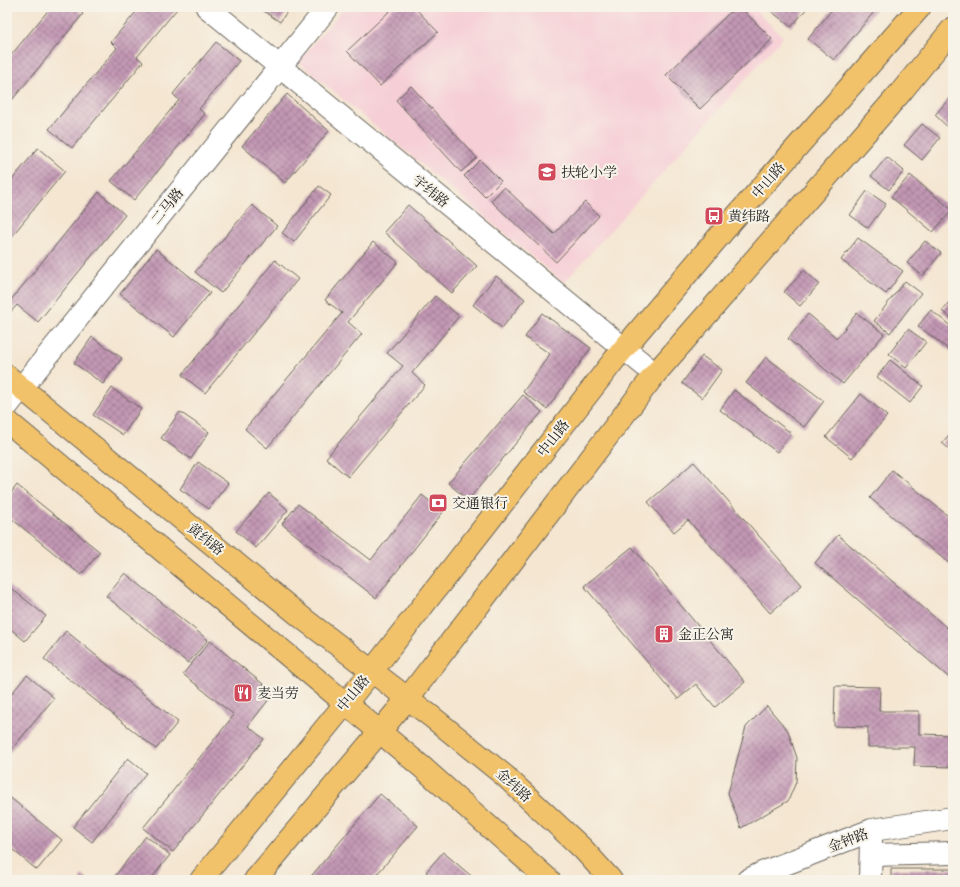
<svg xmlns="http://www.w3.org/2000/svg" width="960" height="887" font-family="Vollkorn,'Noto Serif SC',serif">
<defs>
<pattern id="building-cross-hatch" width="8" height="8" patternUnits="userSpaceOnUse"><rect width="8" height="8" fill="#c297b4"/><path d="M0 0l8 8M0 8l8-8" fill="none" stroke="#9d7a92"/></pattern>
</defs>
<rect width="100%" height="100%" fill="#f7f3e8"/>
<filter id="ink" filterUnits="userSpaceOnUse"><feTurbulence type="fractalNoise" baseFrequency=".025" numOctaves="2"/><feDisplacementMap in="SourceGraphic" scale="8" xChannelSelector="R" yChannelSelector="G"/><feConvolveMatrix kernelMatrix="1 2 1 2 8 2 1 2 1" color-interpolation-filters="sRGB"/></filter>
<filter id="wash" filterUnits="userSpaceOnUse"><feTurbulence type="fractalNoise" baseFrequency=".012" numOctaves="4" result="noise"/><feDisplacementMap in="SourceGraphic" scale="16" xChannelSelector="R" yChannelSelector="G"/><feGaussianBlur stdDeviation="0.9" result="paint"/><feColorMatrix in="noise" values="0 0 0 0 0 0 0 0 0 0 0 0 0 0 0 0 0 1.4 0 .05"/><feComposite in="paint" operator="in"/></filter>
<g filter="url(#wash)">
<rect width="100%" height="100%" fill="#f4e6d1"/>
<polygon fill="#f6cfd6" points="345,7 752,7 783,37 564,283 298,62"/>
<g id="blocks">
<g fill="url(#building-cross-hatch)">
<polygon points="51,7 79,7 77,9 83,14 12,100 7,95 7,60"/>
<polygon points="140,7 175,7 177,9 137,57 143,62 72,148 49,129 117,48 111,42"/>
<polygon points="258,7 290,7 280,22"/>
<polygon points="394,7 414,7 438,32 380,86 347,51"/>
<polygon points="698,7 707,7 703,11"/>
<polygon points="735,7 740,7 772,39 700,109 666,75"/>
<polygon points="766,7 808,7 791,27"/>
<polygon points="834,7 878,7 834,60 808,39"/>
<polygon points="216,42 239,61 199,109 205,114 134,200 111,181 179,100 173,94"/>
<polygon points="411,86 477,158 461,172 396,100"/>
<polygon points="287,94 329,131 285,183 242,146"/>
<polygon points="953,94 953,132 935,115"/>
<polygon points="922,124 940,138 922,160 904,145"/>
<polygon points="38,148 65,171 7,242 7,186"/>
<polygon points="887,157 904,171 889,190 871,176"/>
<polygon points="480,160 501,181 485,197 464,176"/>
<polygon points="910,175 952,210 933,232 891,197"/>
<polygon points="319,186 331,195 294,242 282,233"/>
<polygon points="504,187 554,234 585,202 599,216 556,262 491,201"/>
<polygon points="867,191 886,204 868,228 850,215"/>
<polygon points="99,192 125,215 38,322 17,305 7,316 7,297 11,300"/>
<polygon points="252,205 277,226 221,293 195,272"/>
<polygon points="408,205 477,266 452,293 384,232"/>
<polygon points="858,238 903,271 886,294 841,260"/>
<polygon points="925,241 941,253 923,276 907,263"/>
<polygon points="373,242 398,262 348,322 362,334 267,448 245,429 342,313 325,300"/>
<polygon points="156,249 210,293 174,337 120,294"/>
<polygon points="275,260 298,279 205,393 182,375"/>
<polygon points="804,270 819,284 800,306 784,292"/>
<polygon points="496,276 525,299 502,328 473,305"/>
<polygon points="905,281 921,293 890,333 874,321"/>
<polygon points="435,296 459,316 412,373 425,385 348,477 326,458 403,366 387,353"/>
<polygon points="953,297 953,320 942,311"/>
<polygon points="931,310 953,328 953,351 952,352 918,326"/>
<polygon points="542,313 591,348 547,409 523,392 550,354 525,337"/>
<polygon points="857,313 884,334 843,384 788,339 808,314 837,338"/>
<polygon points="908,329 926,342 906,368 889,354"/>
<polygon points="92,337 122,358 103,384 74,363"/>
<polygon points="702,356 722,370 702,398 682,383"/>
<polygon points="766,357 824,401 804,427 746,383"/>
<polygon points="890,360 923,386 910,403 877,377"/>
<polygon points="112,388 141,409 123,435 93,415"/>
<polygon points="734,390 791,433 777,452 720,410"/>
<polygon points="861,394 887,416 852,458 826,437"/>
<polygon points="523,395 542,412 468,500 448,483"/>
<polygon points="180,412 209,432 191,459 161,438"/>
<polygon points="953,430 953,452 942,443"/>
<polygon points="198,462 228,483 209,509 180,489"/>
<polygon points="694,462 802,585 770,613 688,520 674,532 648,502"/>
<polygon points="892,470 953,520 953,563 951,565 870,498"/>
<polygon points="17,485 100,552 81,575 7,515 7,498"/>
<polygon points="269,493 288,510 256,548 236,531"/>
<polygon points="422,495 443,512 376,598 282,524 298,504 371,560"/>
<polygon points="838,535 953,633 953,681 815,563"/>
<polygon points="632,547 745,682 715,707 696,684 678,699 584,586"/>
<polygon points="125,573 208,640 188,663 106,596"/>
<polygon points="7,585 46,616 25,641 7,626"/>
<polygon points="66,631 178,722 156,749 44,659"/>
<polygon points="210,641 274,693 248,726 264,739 173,852 143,828 234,715 183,674"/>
<polygon points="27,675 54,698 7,755 7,699"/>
<polygon points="835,686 880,687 879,711 919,711 919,734 953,735 953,767 914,766 915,747 868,747 868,727 834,726"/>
<polygon points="767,706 788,731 797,758 796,782 788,801 741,828 728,793 746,727"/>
<polygon points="128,758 146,773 92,842 73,827"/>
<polygon points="380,794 418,826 372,880 308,880"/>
<polygon points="7,795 62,840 37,870 7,845"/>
<polygon points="146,836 170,855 150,880 112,880"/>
<polygon points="443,852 476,880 436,880 426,872"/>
<rect x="891" y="869" width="62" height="11"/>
<polygon points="82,875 88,880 79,880"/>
</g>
</g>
</g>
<g filter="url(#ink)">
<use href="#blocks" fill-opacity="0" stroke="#68635b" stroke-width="1"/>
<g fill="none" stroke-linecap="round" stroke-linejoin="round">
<g stroke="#68635b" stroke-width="24">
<g id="minor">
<polyline points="207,7 655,374"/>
<polyline points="7,406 328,7"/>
<polyline points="871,855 953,853"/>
<polyline points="748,880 762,873 872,830 953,818"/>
<polyline points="870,880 871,841"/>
</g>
</g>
<g stroke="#68635b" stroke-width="24">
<g id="major">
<polyline points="7,376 305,620 432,717 505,776 583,849 611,880"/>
<polyline points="7,421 422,767 549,880"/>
<polyline points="201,880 372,671 615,359 732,221 920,7"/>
<polyline points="255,880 408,698 655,374 901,92 953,28"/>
</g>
</g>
<use href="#minor" stroke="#fff" stroke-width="22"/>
<use href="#major" stroke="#f2c26a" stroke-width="22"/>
</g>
</g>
<defs>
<g id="school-square" transform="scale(1)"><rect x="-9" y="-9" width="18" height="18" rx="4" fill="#d1495b" stroke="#f7f3e8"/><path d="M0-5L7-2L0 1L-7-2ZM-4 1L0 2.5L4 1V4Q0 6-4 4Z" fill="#fff"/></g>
<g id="bus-square" transform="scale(1)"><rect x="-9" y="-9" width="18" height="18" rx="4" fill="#d1495b" stroke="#f7f3e8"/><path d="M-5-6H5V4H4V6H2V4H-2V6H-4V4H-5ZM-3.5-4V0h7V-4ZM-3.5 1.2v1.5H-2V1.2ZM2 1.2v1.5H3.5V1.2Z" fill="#fff"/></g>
<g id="bank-square" transform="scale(1)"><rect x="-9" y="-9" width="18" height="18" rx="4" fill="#d1495b" stroke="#f7f3e8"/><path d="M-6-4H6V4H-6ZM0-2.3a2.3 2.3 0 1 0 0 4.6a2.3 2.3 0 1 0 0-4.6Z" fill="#fff"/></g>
<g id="building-square" transform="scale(1)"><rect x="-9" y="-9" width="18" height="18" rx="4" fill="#d1495b" stroke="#f7f3e8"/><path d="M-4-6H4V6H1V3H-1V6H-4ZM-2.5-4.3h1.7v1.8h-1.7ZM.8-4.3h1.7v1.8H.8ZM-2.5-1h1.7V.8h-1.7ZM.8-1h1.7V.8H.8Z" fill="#fff"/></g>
<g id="restaurant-square" transform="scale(1)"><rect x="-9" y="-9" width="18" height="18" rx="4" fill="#d1495b" stroke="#f7f3e8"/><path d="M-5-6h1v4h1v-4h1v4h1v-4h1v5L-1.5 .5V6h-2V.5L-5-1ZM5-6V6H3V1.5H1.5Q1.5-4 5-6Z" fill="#fff"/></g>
</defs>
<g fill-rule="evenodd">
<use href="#school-square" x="547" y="172"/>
<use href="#bus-square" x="714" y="216"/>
<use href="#bank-square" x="438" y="503"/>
<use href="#building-square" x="664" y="634"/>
<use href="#restaurant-square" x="243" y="693"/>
</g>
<g text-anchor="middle" stroke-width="4" stroke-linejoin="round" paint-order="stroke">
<g font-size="14" fill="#1c1c1c" stroke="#f7f3e8" text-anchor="start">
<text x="561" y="177">扶轮小学</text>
<text x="728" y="221">黄纬路</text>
<text x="452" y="508">交通银行</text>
<text x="678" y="639">金正公寓</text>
<text x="257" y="698">麦当劳</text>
</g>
<g font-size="14" fill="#1c1c1c" stroke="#f7f3e8">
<text transform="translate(768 180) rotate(-49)" y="5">中山路</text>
<text transform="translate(431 191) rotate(39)" y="5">宇纬路</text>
<text transform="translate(167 206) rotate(-51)" y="5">二马路</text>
<text transform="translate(553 438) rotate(-52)" y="5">中山路</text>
<text transform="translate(206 539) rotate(39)" y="5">黄纬路</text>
<text transform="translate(353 693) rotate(-50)" y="5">中山路</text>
<text transform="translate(514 785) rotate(42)" y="5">金纬路</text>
<text transform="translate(848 840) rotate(-21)" y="5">金钟路</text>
</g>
</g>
<rect width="960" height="887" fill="none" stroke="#f7f3e8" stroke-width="24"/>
</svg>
